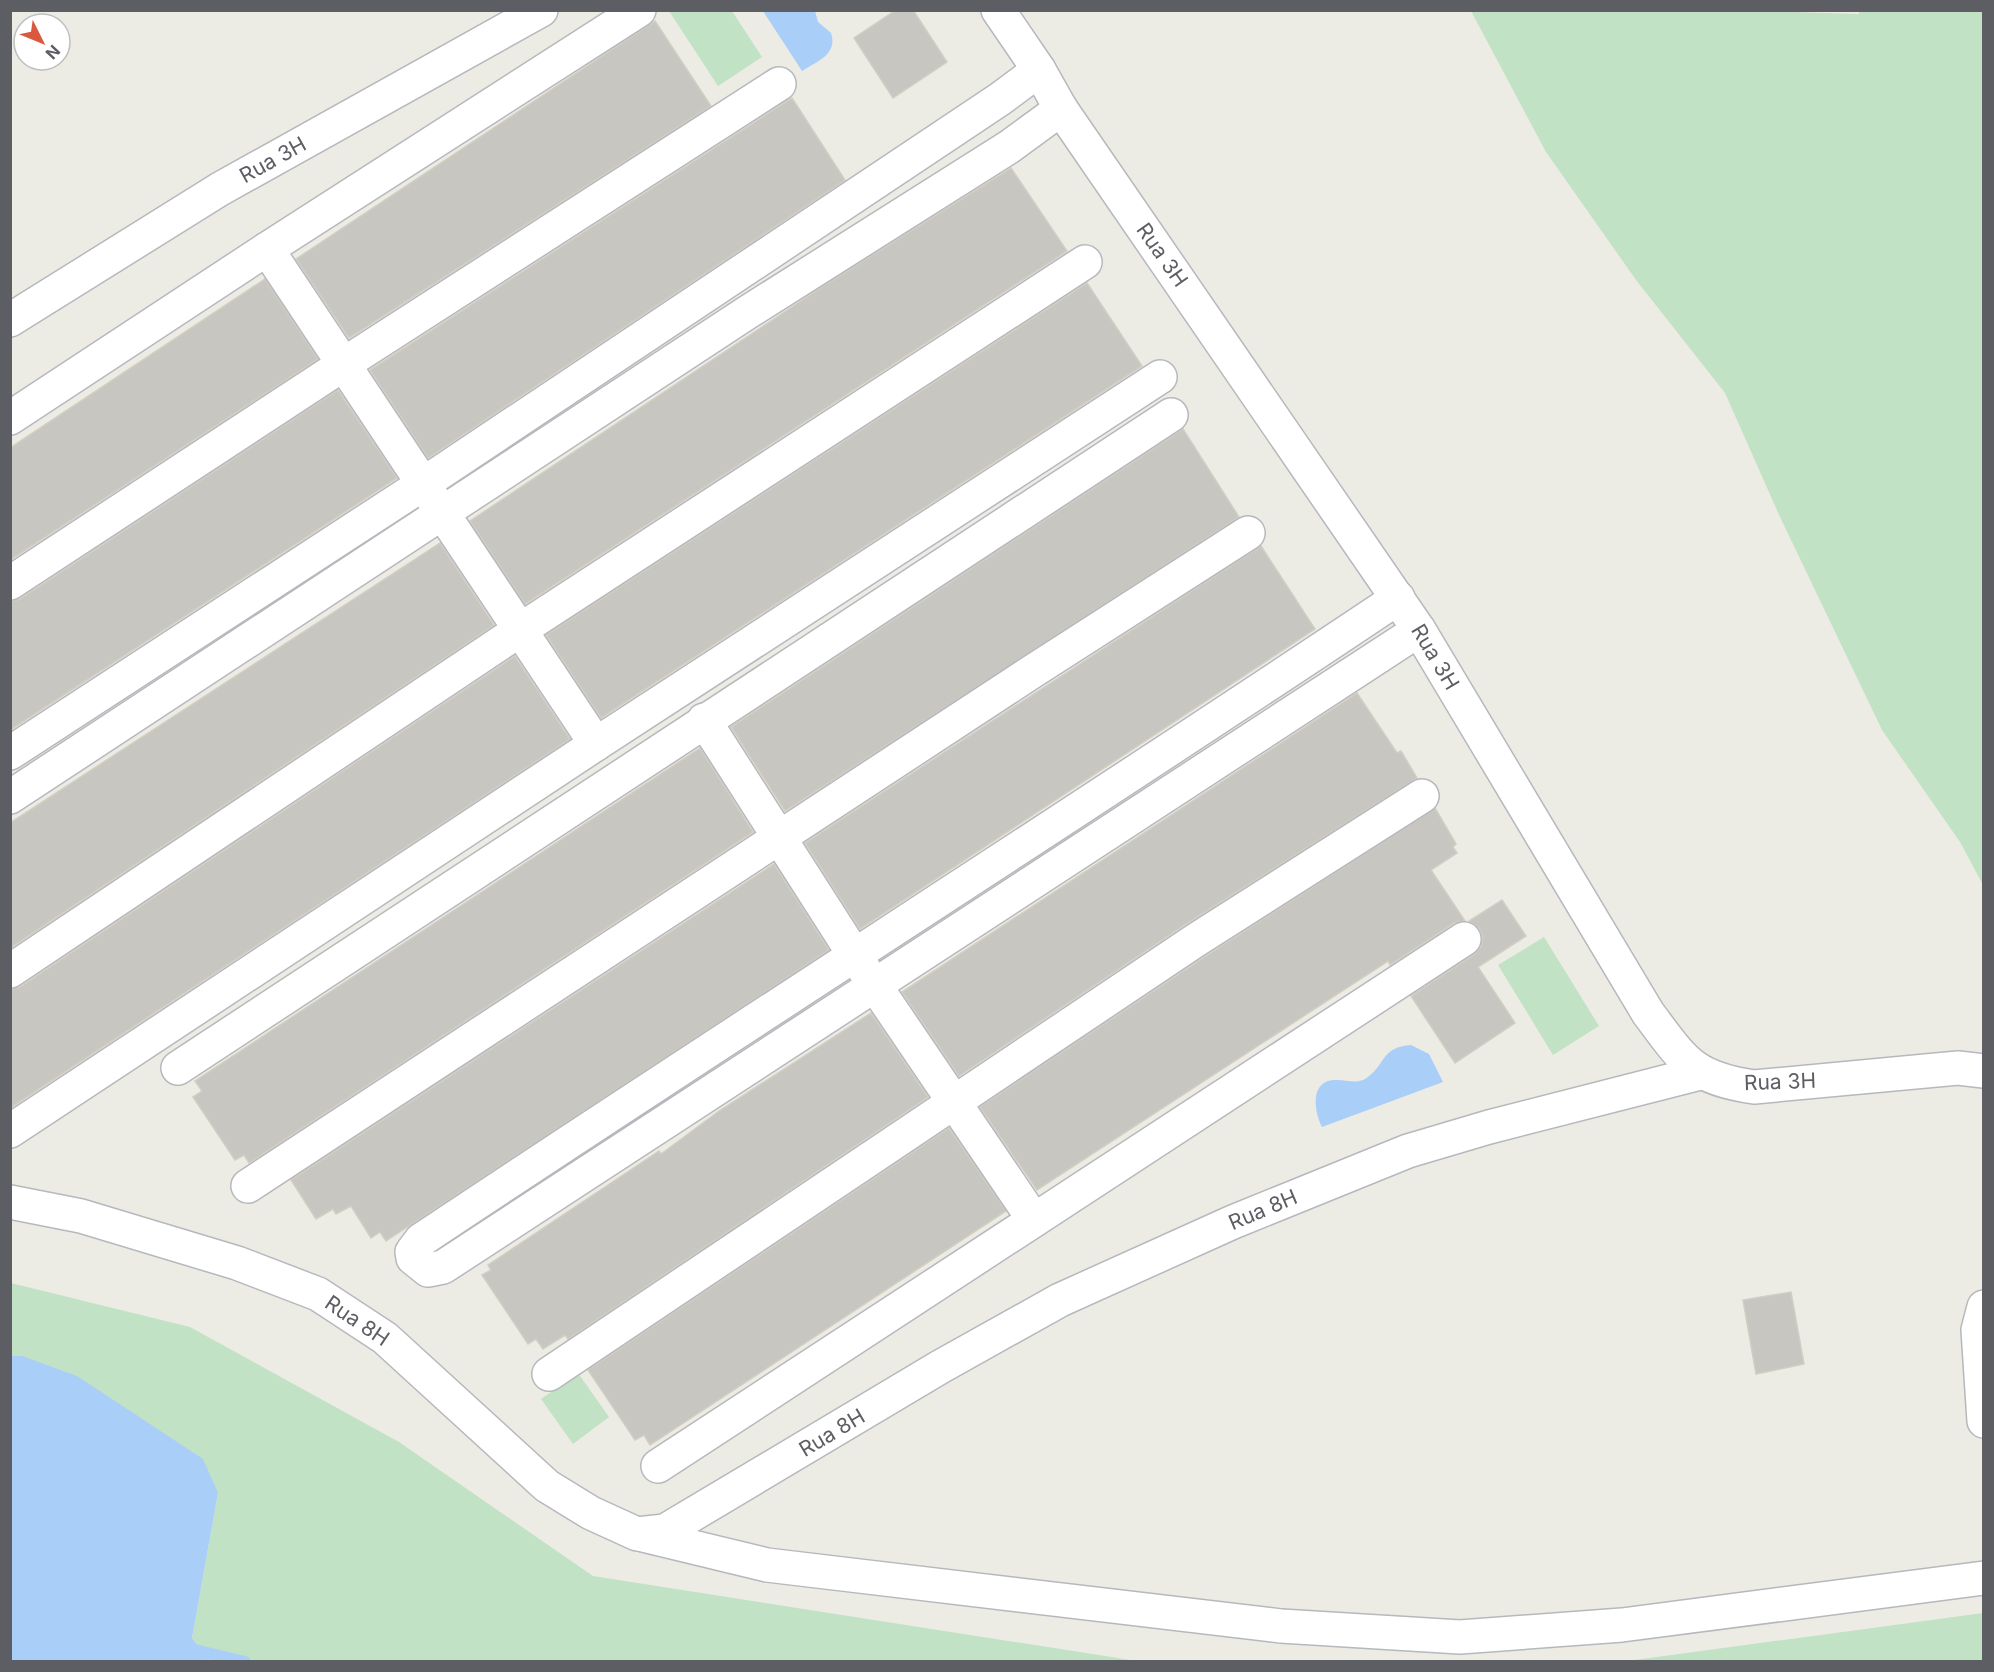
<svg xmlns="http://www.w3.org/2000/svg" width="1994" height="1672" font-family="Inter,sans-serif">
<rect width="100%" height="100%" fill="#edece4"/>
<g fill="#c2e2c5">
<polygon points="1735,10 1859,14 1859,11 1983,11 1983,885 1960,842 1882,730 1780,517 1725,393 1636,280 1546,152 1471,11"/>
<polygon points="669,11 732,11 762,57 718,86"/>
<polygon points="1544,937 1599,1026 1553,1055 1498,965"/>
<polygon points="11,1283 190,1327 399,1442 593,1576 1137,1661 209,1661 192,1638 218,1493 22,1356 11,1356"/>
<polygon points="578,1373 609,1417 573,1444 541,1399"/>
<polygon points="1983,1613 1983,1661 1627,1661"/>
</g>
<g fill="#a9cef7">
<path d="M763,11h52l3,11 13,11c7,21 -13,28 -29,38z"/>
<path d="M1411,1045l18,9 14,28 -121,45c-8,-16 -13,-48 15,-47 11,0 21,5 31,-3 18,-14 14,-30 43,-32z"/>
<polygon points="11,1356 22,1356 77,1376 203,1459 218,1493 192,1638 209,1661 11,1661"/>
</g>
<g fill="none" stroke-linecap="round" stroke-linejoin="round">
<polyline stroke="#a9cef7" stroke-width="12" points="186,1648 245,1662"/>
</g>
<g fill="#c8c6c0" stroke="#d1cec3" stroke-width="1.5">
<polygon points="896,10 913,10 947,62 893,98 854,38"/>
<polygon points="655,21 711,106 349,338 296,259"/>
<polygon points="792,98 845,180 428,458 370,370"/>
<polygon points="1011,168 1067,251 525,604 470,521 828,283"/>
<polygon points="265,279 318,359 10,560 10,448"/>
<polygon points="1087,283 1142,366 601,718 546,635"/>
<polygon points="338,390 397,478 10,730 10,602 20,599"/>
<polygon points="1183,429 1239,517 785,811 731,727"/>
<polygon points="440,543 494,625 10,948 10,823"/>
<polygon points="1261,546 1315,629 860,929 805,843"/>
<polygon points="515,656 570,739 10,1108 10,990 20,987"/>
<polygon points="1357,693 1397,753 1401,751 1417,778 1186,924 959,1076 902,992"/>
<polygon points="700,748 753,832 249,1163 244,1155 235,1160 193,1097 202,1091 195,1081"/>
<polygon points="1435,808 1456,844 1453,847 1457,853 1431,870 1465,921 1454,923 1390,965 1388,961 1037,1190 980,1107 1206,956"/>
<polygon points="774,864 829,950 386,1241 380,1232 371,1238 351,1206 336,1214 333,1209 316,1219 291,1180"/>
<polygon points="1502,900 1526,936 1478,967 1515,1023 1455,1063 1411,996 1475,954 1481,947 1483,937 1479,928 1469,921"/>
<polygon points="871,1013 928,1097 568,1339 565,1335 543,1349 536,1339 528,1344 482,1275 491,1270 488,1265 659,1151 661,1154 719,1111"/>
<polygon points="949,1128 1006,1211 650,1445 644,1435 635,1440 588,1370"/>
<polygon points="1791,1292 1804,1364 1756,1374 1743,1300"/>
</g>
<g fill="none" stroke-linecap="round" stroke-linejoin="round">
<g stroke="#b6b8bd" stroke-width="36">
<g id="minor">
<path d="M998,10l41,60 22,39 358,521 229,383c36,48 44,65 106,74l204,-19 26,3"/>
<polyline points="267,249 596,744"/>
<polyline points="10,320 220,189 541,10"/>
<polyline points="10,418 267,249 639,10"/>
<polyline points="10,583 344,364 779,84"/>
<path d="M1398,598c-324,217 -653,426 -977,642l-9,12 1,6 15,12 15,-3 976,-637"/>
<polyline points="704,720 855,956 1034,1220"/>
<polyline points="10,753 423,484 1000,99 1039,70"/>
<polyline points="10,797 748,312 1009,147 1061,109"/>
<polyline points="10,971 520,630 1085,262"/>
<polyline points="178,1068 1171,415"/>
<polyline points="10,1131 596,744 1160,377"/>
<polyline points="248,1186 1030,673 1248,533"/>
<polyline points="10,1202 81,1216 237,1263 318,1294 385,1338 547,1486 591,1513 637,1534 665,1531 940,1367 1060,1300 1233,1222 1408,1151 1489,1127 1700,1073"/>
<polyline points="1984,1307 1978,1330 1984,1421"/>
<polyline points="549,1374 1196,940 1422,796"/>
<polyline points="658,1466 1464,939"/>
<polyline points="643,1535 767,1565 1281,1626 1460,1637 1622,1625 1984,1578"/>
</g>
</g>
<use href="#minor" stroke="#fff" stroke-width="33"/>
</g>
<g text-anchor="middle" stroke-width="4.5" stroke-linejoin="round" paint-order="stroke">
<g font-size="21" fill="#5c5e63" stroke="#fff">
<text transform="translate(273 160) rotate(-29)" y="7">Rua 3H</text>
<text transform="translate(1162 255) rotate(55)" y="7">Rua 3H</text>
<text transform="translate(1435 657) rotate(59)" y="7">Rua 3H</text>
<text transform="translate(1780 1082) rotate(-2)" y="7">Rua 3H</text>
<text transform="translate(1263 1210) rotate(-23)" y="7">Rua 8H</text>
<text transform="translate(357 1321) rotate(34)" y="7">Rua 8H</text>
<text transform="translate(832 1433) rotate(-31)" y="7">Rua 8H</text>
</g>
</g>
<rect width="1994" height="1672" fill="none" stroke="#5c5e63" stroke-width="24"/>
<g transform="translate(42 42) rotate(133)"><circle r="28" fill="#ffffff" stroke="#bebfc1" stroke-width="1.5"/>
<path d="M0-4.5L10 22L0 15L-10 22Z" fill="#da583d"/>
<text y="-9" font-size="16" font-weight="bold" text-anchor="middle" fill="#5c5e63">N</text>
</g>
</svg>
